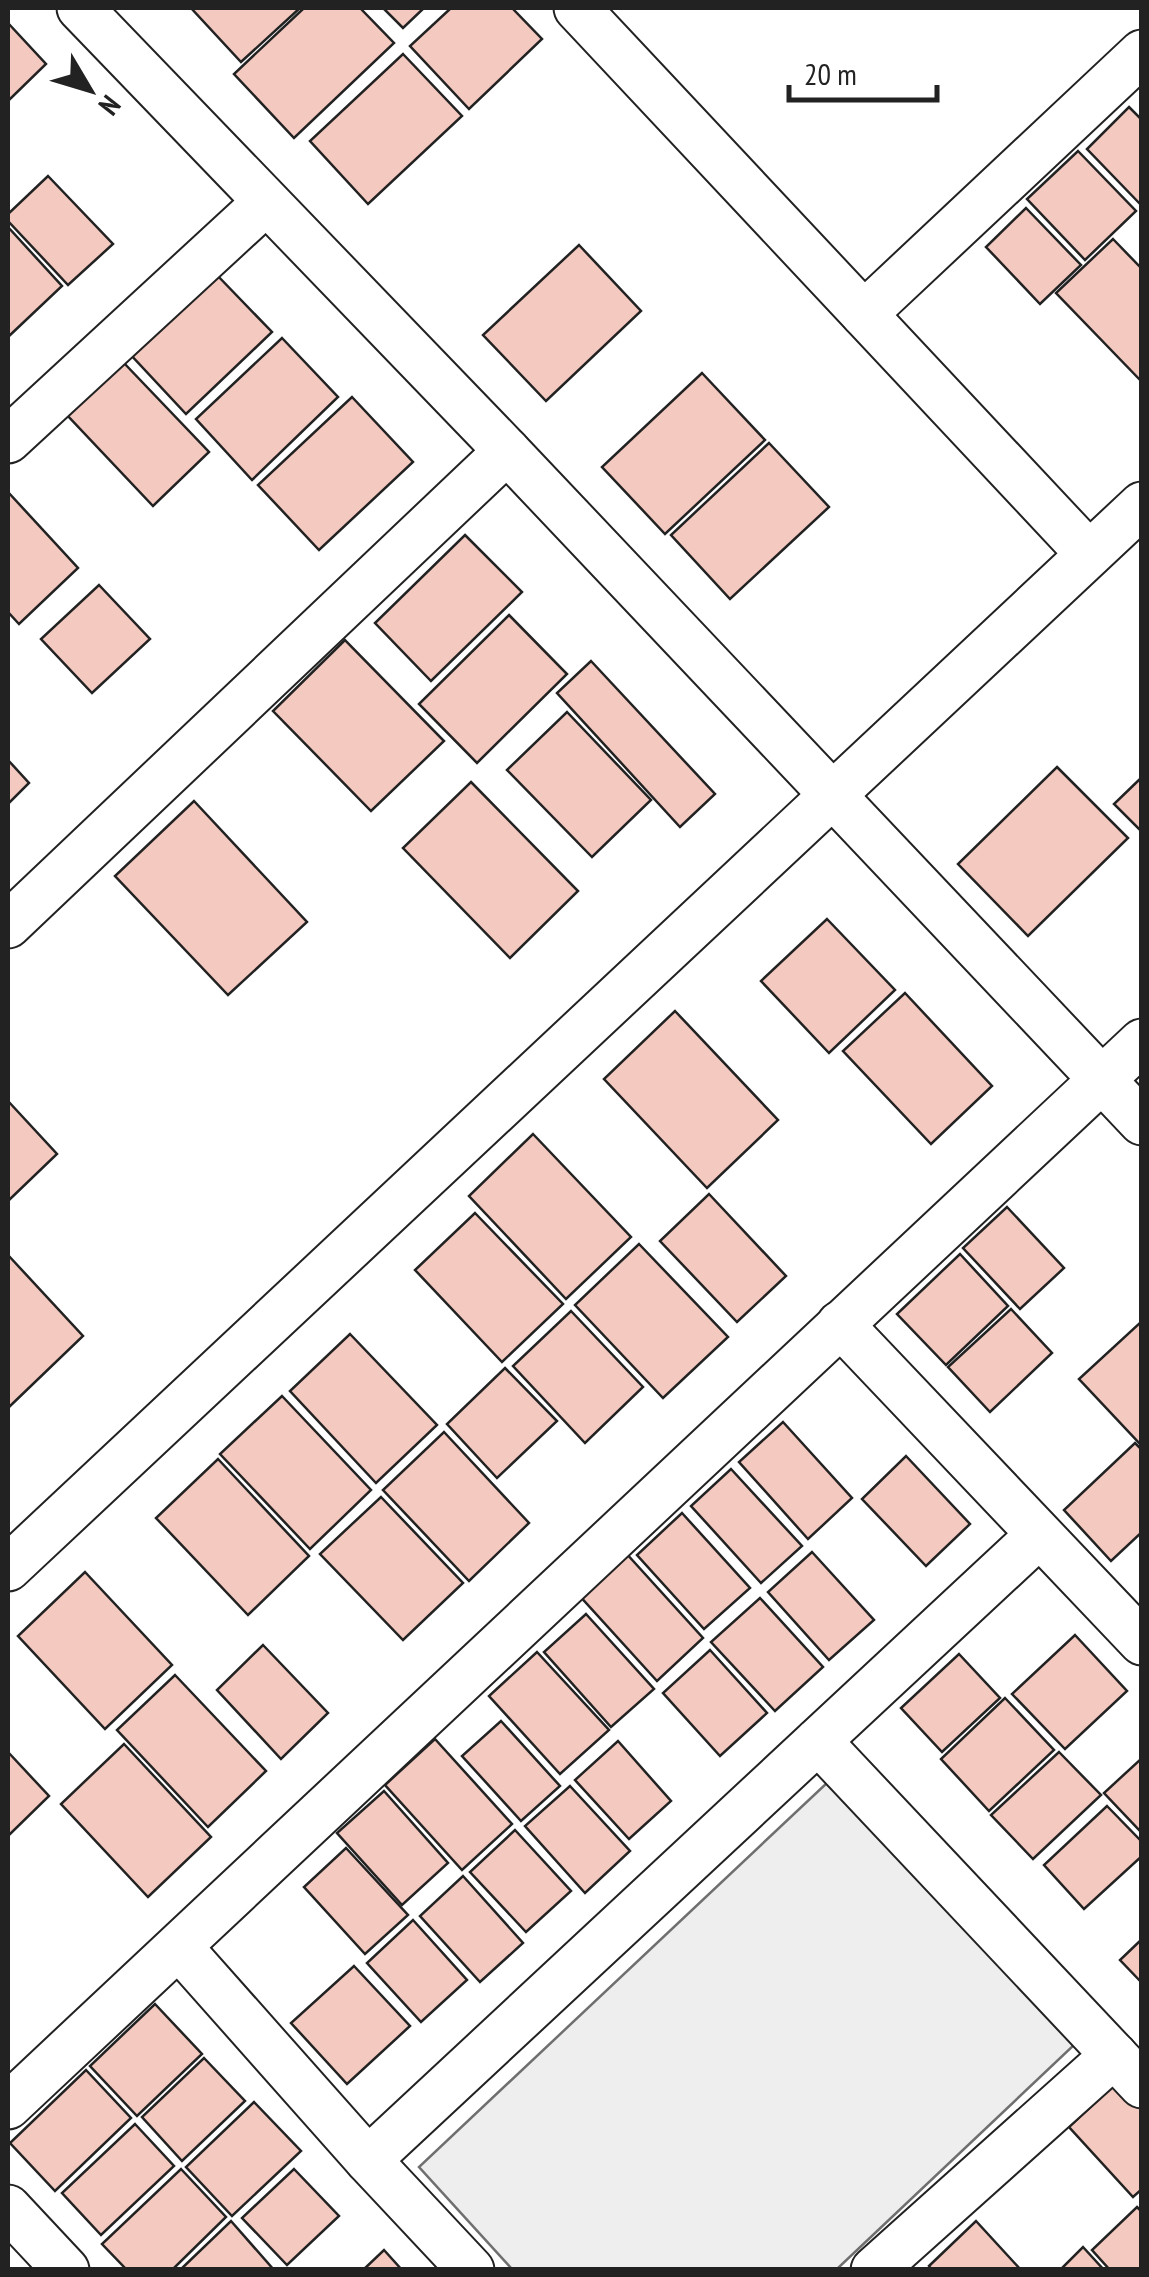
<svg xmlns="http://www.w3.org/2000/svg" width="1149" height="2277" font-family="'PT Sans Narrow',sans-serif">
<rect width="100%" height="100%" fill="#fff"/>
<polygon fill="#eee" stroke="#6f6f6f" stroke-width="2.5" points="829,1781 1074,2045 837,2269 512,2269 419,2167"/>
<g fill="#f3c9c0" stroke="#222" stroke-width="2.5">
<polygon points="191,8 300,8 241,62"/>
<polygon points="304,8 360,8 394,43 294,138 234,74"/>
<polygon points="383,8 424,8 403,28"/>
<polygon points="451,8 512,8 542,39 469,109 410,46"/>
<polygon points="8,23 46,64 8,101"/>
<polygon points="403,54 462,116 368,204 310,141"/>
<polygon points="1129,107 1142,120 1142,206 1087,149"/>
<polygon points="1078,151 1136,211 1085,260 1027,199"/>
<polygon points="48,176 113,244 68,285 8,221 8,214"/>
<polygon points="1026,208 1081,265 1040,304 986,247"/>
<polygon points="8,227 62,286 8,337"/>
<polygon points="1113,239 1142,269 1142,382 1056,293"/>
<polygon points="579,245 641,311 546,401 483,335"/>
<polygon points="215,273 272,332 186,414 130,354"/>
<polygon points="282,338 338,397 252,480 196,419"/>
<polygon points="123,362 209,452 153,506 67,415"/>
<polygon points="702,373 765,440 665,534 602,467"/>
<polygon points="352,397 413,462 319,550 258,485"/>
<polygon points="769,443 829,507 730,599 671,535"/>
<polygon points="8,492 78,568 19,624 8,612"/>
<polygon points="465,535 522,592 431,681 375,623"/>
<polygon points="99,585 150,639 92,693 41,639"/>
<polygon points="509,615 567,674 477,763 419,704"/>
<polygon points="345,640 444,741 371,811 273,711"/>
<polygon points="591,661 715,794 680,827 557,693"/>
<polygon points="567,712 651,800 592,857 507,770"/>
<polygon points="8,760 29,783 8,804"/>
<polygon points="1057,767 1128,838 1028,936 958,864"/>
<polygon points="1142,777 1142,832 1114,804"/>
<polygon points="471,782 578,891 510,958 403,848"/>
<polygon points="194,801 307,922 228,995 115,876"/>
<polygon points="827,919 895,990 829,1053 761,981"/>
<polygon points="905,993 992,1086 931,1144 843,1051"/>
<polygon points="675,1011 778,1120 707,1188 604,1079"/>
<polygon points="8,1101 57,1154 8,1201"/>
<polygon points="533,1134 631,1237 566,1299 469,1196"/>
<polygon points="709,1194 786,1276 737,1322 660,1241"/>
<polygon points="1007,1207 1064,1268 1020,1309 963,1248"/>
<polygon points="475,1213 563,1304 502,1362 415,1270"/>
<polygon points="639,1244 728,1337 663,1398 575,1305"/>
<polygon points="960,1254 1008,1306 946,1365 897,1314"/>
<polygon points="8,1255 83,1336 8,1408"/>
<polygon points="1011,1309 1052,1353 990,1412 948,1367"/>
<polygon points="571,1311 643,1387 585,1443 513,1366"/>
<polygon points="1142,1321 1142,1446 1079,1379"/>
<polygon points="350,1334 437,1425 376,1483 290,1391"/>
<polygon points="505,1368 557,1421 497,1478 447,1424"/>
<polygon points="282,1396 371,1490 310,1549 220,1454"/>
<polygon points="783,1422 852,1498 808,1539 739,1462"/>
<polygon points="444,1432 529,1523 469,1581 383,1490"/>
<polygon points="1135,1443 1142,1450 1142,1532 1111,1561 1064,1510"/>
<polygon points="906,1456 970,1524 926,1566 862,1499"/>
<polygon points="218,1459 309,1556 248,1615 156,1518"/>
<polygon points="731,1469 802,1546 761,1583 691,1506"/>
<polygon points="381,1497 463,1583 403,1640 320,1554"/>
<polygon points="682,1513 750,1588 704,1629 637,1555"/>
<polygon points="625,1552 703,1638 657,1681 578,1594"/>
<polygon points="812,1552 874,1620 829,1660 768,1592"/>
<polygon points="85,1572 172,1665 105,1729 18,1636"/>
<polygon points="760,1598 823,1667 775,1711 711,1642"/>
<polygon points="586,1614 654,1689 611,1727 544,1652"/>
<polygon points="1075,1635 1127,1691 1065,1749 1012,1694"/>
<polygon points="263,1645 328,1713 281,1759 217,1690"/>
<polygon points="710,1650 767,1713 720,1756 663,1693"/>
<polygon points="537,1652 609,1730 560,1774 489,1696"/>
<polygon points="959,1654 1000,1698 942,1752 901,1708"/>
<polygon points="175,1675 266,1771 208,1827 117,1730"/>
<polygon points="1005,1698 1054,1750 989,1811 941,1759"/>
<polygon points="501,1721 560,1786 521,1821 462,1756"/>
<polygon points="435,1739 512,1824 462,1870 385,1785"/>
<polygon points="618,1741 671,1801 629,1839 575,1780"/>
<polygon points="124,1744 211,1837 148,1897 61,1804"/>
<polygon points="8,1752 49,1796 8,1836"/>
<polygon points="1059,1752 1101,1795 1033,1859 991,1815"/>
<polygon points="1142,1758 1142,1833 1104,1793"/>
<polygon points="570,1786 630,1851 585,1893 525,1826"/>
<polygon points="384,1791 448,1863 402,1905 337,1833"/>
<polygon points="1107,1806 1142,1842 1142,1856 1084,1909 1044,1865"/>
<polygon points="515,1830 571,1891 526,1932 470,1872"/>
<polygon points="346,1848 408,1915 365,1954 304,1887"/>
<polygon points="463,1876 523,1943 480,1982 420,1916"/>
<polygon points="413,1920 467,1980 421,2022 367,1963"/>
<polygon points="1142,1939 1142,1983 1120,1960"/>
<polygon points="354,1966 410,2026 347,2084 291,2023"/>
<polygon points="155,2004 202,2054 137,2116 90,2066"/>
<polygon points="204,2058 245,2101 182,2161 142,2117"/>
<polygon points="86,2070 131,2118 55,2191 10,2143"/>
<polygon points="1119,2080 1142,2103 1142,2189 1133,2197 1069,2127"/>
<polygon points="254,2102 301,2151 232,2216 186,2167"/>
<polygon points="135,2124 174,2166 101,2235 62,2193"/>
<polygon points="181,2169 226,2217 172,2270 127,2270 102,2244"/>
<polygon points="294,2169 339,2216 287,2265 242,2218"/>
<polygon points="1137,2207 1142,2212 1142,2270 1110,2270 1092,2250"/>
<polygon points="231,2221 274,2270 180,2270"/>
<polygon points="976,2221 1021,2270 932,2270 929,2266"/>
<polygon points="1083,2247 1104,2270 1060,2270"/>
<polygon points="384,2250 402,2270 363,2270"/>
</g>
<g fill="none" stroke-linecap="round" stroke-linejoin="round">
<g stroke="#222" stroke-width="49">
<g id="street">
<polyline points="80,8 507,451 1142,1122"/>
<polyline points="577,8 1089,554"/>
<polyline points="864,314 1142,53"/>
<polyline points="8,440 266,202"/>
<polyline points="8,925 507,451"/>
<polyline points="840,1324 1142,1642"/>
<polyline points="8,1568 1142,505"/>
<polyline points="818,1741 1142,2085"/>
<polyline points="179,1947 368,2160 471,2270"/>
<polyline points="8,2106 1142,1042"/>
<polyline points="368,2160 1039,1535"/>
<polyline points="8,2208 66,2270"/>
<polyline points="874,2270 1114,2055"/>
</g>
</g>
<use href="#street" stroke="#fff" stroke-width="45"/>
</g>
<rect width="1149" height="2277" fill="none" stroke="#222222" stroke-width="20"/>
<g transform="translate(90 90) rotate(128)" stroke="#ffffff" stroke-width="8" paint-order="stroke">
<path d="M0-8L18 38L0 25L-18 38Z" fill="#222222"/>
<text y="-15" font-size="28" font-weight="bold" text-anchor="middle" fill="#222222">N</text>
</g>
<path d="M789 85v15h148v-15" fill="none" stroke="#222222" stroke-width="5"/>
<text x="804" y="85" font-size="30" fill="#222222" stroke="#ffffff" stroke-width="8" paint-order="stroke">20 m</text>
</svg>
